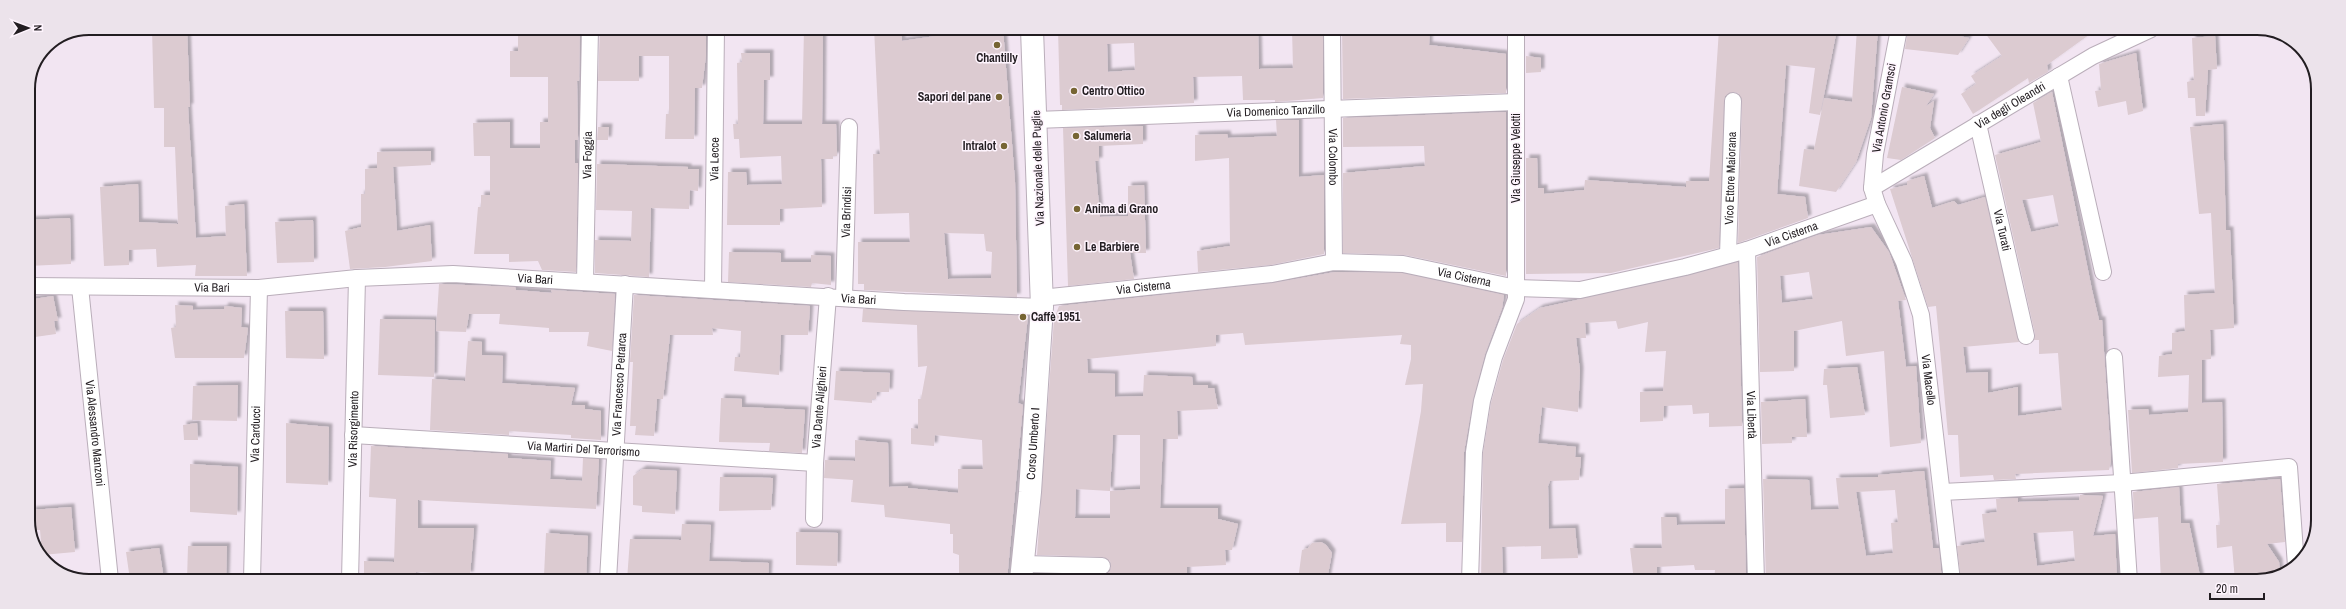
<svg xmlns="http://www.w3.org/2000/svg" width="2346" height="609" font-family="'Archivo Narrow',sans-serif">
<defs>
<filter id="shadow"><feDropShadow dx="3.5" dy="-3.5" stdDeviation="1" flood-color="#0004"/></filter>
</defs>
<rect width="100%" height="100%" fill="#f2e5f2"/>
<g fill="#dccbd1" fill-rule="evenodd" filter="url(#shadow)">
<polygon points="152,28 187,28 190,107 188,107 196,238 226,236 225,206 244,204 247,276 195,276 196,265 157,267 156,249 129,250 129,265 104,266 100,187 138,184 139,222 178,224 175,147 164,147 164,108 154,108"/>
<polygon points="518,28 580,28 579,81 577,81 578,140 575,140 575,163 578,163 576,272 542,270 538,261 509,262 509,254 474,254 478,207 481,207 481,195 490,195 490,156 474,156 473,123 510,122 510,148 540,148 540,122 548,122 548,77 510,77 510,51 518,51"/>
<polygon points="600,28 652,30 652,28 706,28 706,55 702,88 695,88 694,139 665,139 666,114 669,114 669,56 639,56 639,81 598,81"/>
<polygon points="804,28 823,28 822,124 836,124 837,156 833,156 833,159 821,159 822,207 780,209 780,225 727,225 728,172 746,172 747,185 782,184 781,156 740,158 739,139 734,139 733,124 738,124 737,63 742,62 741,53 770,53 770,80 764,80 763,124 802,124"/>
<path d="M874,28h27l1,13 67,-10v-3l34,1 12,153 2,115 -153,-7v-6h-6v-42h52l-1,-29 -35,1 -1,-60h7zM944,233l40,1 2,17 6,1 -1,26 -43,1z"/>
<path d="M1058,29h200l1,40 34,-1 -1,-39h31v69l-48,4v-2h-32l-1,-24 -49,1 1,26 -132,7v-5h-2zM1134,43l1,27 -27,2 -1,-28z"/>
<polygon points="1342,29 1430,29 1429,45 1506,54 1506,93 1343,99"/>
<polygon points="1719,29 1837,29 1820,115 1809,113 1815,68 1786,65 1777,194 1805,197 1808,218 1738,243 1742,101 1738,93 1733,92 1725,96 1724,101 1719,248 1611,273 1526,274 1526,158 1537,158 1538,188 1544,188 1544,194 1584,190 1585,180 1686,187 1686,181 1709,181"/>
<polygon points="1857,29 1878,29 1871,118 1856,162 1836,192 1799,186 1804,149 1814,150 1824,98 1852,102"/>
<polygon points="1908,29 1945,29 1944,33 1969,38 1958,55 1905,49"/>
<polygon points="1982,29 2097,29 2047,65 2048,72 2029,83 2028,78 1973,114 1961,94 1976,84 1971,76 2002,56"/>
<polygon points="2215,36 2217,69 2208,70 2205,116 2196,116 2195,98 2188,98 2187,82 2194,80 2192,38"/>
<polygon points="2136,53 2143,111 2128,115 2126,101 2098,107 2095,91 2101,90 2099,64"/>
<polygon points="1526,56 1541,58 1541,72 1526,73"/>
<polygon points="1902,87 1934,94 1926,106 1934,101 1930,128 1935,138 1901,160 1887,158"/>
<path d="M2052,92l40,198 7,30h3l9,141 -2,9 -94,4 1,5 -22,1 -1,-5 -33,2 -2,-42h-10l-12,-129 -8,1 -38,-118 17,-4v-4l17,-5 8,32 22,-7 4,4 27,-8 34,145 -56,5 3,26 22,-1v21l30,-6v29l44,-6 -4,-57 -19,1v-14h-5l1,-6 -40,-179 46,-13 -8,-39zM2053,195l6,31 -28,6 -9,-32z"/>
<polygon points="1506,112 1506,276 1405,255 1343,253 1343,173 1425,166 1424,146 1343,147 1343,118"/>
<polygon points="1276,120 1299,120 1299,177 1324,175 1324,254 1271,265 1198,272 1197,251 1230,246 1229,158 1195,161 1195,135 1227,134 1228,138 1277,136"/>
<polygon points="2223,124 2226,230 2230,230 2234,328 2210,330 2211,359 2202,360 2202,403 2222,402 2223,462 2178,464 2178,468 2132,473 2128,410 2148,409 2149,415 2188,412 2189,375 2158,377 2159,356 2172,354 2172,333 2185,331 2184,295 2215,293 2211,213 2199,214 2190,127"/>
<polygon points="1143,126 1143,144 1099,146 1099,161 1095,161 1100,217 1128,216 1128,186 1144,185 1146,253 1130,253 1134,279 1068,286 1063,128"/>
<polygon points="598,127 609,127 608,140 597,140"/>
<polygon points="431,151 431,165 393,167 397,231 430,225 432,261 385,267 350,269 345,231 361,227 361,194 365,194 365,169 377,168 377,152"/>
<polygon points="597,164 688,167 688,169 699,169 698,191 690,190 689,209 651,208 649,277 595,273 595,240 631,241 632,211 596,210"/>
<polygon points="70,218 71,264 28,266 28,220"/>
<polygon points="313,220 314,262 277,263 275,222"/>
<path d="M1871,227l18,25 17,48 -8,1 8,66 10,-1 5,77 -31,4 -6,-96 -38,5 -4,-35 -48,10v40l-34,1 -3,-115 61,-22zM1809,272l4,27 -31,4 -2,-27z"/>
<polygon points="729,252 781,253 781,262 811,262 811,255 831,256 831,285 812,283 811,287 728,282"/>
<polygon points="1738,262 1742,426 1709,427 1709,413 1693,414 1692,405 1664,406 1663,421 1640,422 1640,392 1663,391 1666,351 1645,352 1648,322 1618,329 1616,321 1585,323 1586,338 1576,338 1580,371 1578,412 1542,407 1538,443 1576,447 1575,457 1581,457 1579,480 1550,481 1548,486 1549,529 1575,528 1578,558 1541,559 1541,546 1502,547 1503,581 1481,581 1483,453 1491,403 1503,360 1517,324 1540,308 1687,276"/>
<path d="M1335,272l67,1 102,22 -2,13 -17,46 -12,46 -9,52 -2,90h-16v-19l-45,1 20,-113 2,-27 -18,1 6,-26v-14l-11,-1 2,-9 -157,10 -2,-12 -27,2v11l-129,13 1,14 27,1v23l28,-1 1,-21 48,2 1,8h15v3h6l4,21 -41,2 1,28h-15l-3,69h58v11l20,5 -6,26h-7l1,15 -39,2v13h-151l1,-6 65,1 8,-4 1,-4 -1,-6 -7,-4 -66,-2 17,-236 5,-13 214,-23zM1113,435h27v54l-30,2v27h-35l1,-29 34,2z"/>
<polygon points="439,284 515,287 516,290 552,293 551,290 615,294 612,351 587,346 589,332 549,332 549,328 499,324 500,314 469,314 466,332 436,331"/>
<polygon points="634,295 810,306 808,335 781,335 779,375 734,371 735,357 740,357 741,331 712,328 713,335 670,335 663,399 657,399 654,436 635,435 636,426 630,426 633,362 630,362"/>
<polygon points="53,296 58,321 54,321 56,334 28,338 28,300"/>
<polygon points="175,305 193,306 193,310 224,309 225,306 242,308 241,327 248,328 244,358 175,358 171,328 176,327"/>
<polygon points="863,309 1028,316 1018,403 1023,405 1007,580 959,580 959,555 953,553 953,534 950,534 950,524 885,517 884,505 851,502 853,480 824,478 825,460 855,461 855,440 888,443 889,487 908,486 908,488 958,493 958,469 983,469 982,440 935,435 934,446 911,444 911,428 918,429 918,399 921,399 927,366 918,367 917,325 862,322"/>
<polygon points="285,311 323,311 324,359 286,358"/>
<polygon points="380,319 435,320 434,377 378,375"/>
<polygon points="468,341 482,342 482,355 503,356 502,383 575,388 571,405 585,405 585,409 601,411 601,440 571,438 571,435 509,431 509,435 430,430 432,379 465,381"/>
<polygon points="1857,367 1865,415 1830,418 1827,385 1823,385 1824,369"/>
<polygon points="836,371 890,373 889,392 877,392 876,399 872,399 872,403 834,400"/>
<polygon points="238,385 237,421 192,420 193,386"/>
<polygon points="721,398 742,399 742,407 805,410 802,453 769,451 770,443 719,442"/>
<polygon points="1805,399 1807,437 1792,437 1792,443 1762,444 1761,402"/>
<polygon points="197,423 198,440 184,440 183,425"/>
<polygon points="286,423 329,427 328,485 286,483"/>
<polygon points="371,446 508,454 508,458 551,461 550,479 582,481 583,458 599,459 596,509 418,500 418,528 474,528 470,575 416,572 416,579 364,578 364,561 394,562 396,499 369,497"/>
<polygon points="190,464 238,467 237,515 190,512"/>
<polygon points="643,469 677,471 675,514 642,512 642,506 633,505 633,476"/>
<path d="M1924,471l9,77h6l3,33h-176l-3,-102 46,1 2,30 28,-1 -3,-31 42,-1v-2zM1895,490l3,32 -7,1 2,30 -27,3 -10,-64z"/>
<polygon points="720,477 773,478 771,510 719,511"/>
<polygon points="2280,479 2285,542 2267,544 2279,562 2280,573 2257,581 2235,581 2232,546 2217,548 2216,525 2220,525 2217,484"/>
<polygon points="2179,487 2181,523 2189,523 2201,581 2161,581 2158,517 2134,519 2133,492"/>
<polygon points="1744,488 1746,581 1714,579 1715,570 1695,570 1694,565 1657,567 1657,581 1634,581 1630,548 1662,548 1661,517 1676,517 1677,525 1725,524 1725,489"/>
<path d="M2080,495l23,1 -10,40 22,-2 2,47h-156l-4,-35 28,-4 -3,-28 15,-2 -1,-13 22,-1v4l61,-2zM2073,531l2,30 -38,5 -4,-33z"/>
<polygon points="71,507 75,552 42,555 40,530 33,530 32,510"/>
<polygon points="682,524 711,525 709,561 769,563 768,580 657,578 656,580 627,580 630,539 681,540"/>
<polygon points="796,532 838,533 837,566 796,565"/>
<polygon points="546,533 588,536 586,578 544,576"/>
<polygon points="1321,542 1326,545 1332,553 1327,580 1298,580 1302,550 1308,548 1312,543"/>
<polygon points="188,546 227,546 226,580 187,580"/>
<polygon points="159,548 164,580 130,580 126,552"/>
</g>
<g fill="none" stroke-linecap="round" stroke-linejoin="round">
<g stroke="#baaeba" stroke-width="18">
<g id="minor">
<path id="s1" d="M1332,29l2,233"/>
<path id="s2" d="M1899,29l-24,125 -3,34 5,16 27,58 17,53 31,266"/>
<polyline points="2059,76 2103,272"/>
<path id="s3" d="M1036,120l480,-18"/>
<path id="s4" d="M1978,124l48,212"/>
<path id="s5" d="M1872,188l221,-132 58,-27"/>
<path id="s6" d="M1747,250l9,331"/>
<path id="s7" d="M1728,255l5,-154"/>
<path id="s8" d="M585,282l5,-254"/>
<path id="s9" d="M28,286l231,2 98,-10 96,-4 451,28 138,5"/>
<path id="s10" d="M80,287l30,293"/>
<path id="s11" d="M713,289l3,-261"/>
<path id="s12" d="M844,297l5,-170"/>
<path id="s13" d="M1041,298l231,-24 62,-12 69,2 113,24 64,2 105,-23 62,-17 130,-46"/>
<polyline points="2114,357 2129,581"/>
<path id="s14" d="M353,435l462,28"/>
<polyline points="1942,492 2122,483 2289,467 2296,566"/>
<path id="s15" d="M814,519l1,-56 13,-167"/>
<polyline points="1023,564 1102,566"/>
<path id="s16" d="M252,580l7,-292"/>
<path id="s17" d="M350,580l7,-302"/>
<path id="s18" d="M608,580l17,-296"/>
<polyline points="1470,581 1474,452 1482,401 1494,357 1516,299 1516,29"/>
</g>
</g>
<g stroke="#baaeba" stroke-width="24">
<g id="secondary">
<path id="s19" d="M1021,580l9,-88 12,-185 -10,-278"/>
</g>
</g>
<use href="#minor" stroke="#fff" stroke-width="16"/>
<use href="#secondary" stroke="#fff" stroke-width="22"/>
</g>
<g fill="#766533" stroke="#fef4fd" stroke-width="1.5">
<circle cx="997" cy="45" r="4"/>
<circle cx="1074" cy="91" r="4"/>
<circle cx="999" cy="97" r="4"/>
<circle cx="1076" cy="136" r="4"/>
<circle cx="1004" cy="146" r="4"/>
<circle cx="1077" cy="209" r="4"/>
<circle cx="1077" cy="247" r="4"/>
<circle cx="1023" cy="317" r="4"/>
</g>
<g text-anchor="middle" stroke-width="3" stroke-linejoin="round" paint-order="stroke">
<g font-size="12" font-weight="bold" fill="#221d21" stroke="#fef4fd" text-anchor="start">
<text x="997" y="62" text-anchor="middle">Chantilly</text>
<text x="1082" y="95">Centro Ottico</text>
<text x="991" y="101" text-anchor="end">Sapori del pane</text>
<text x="1084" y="140">Salumeria</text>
<text x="996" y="150" text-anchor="end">Intralot</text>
<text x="1085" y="213">Anima di Grano</text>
<text x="1085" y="251">Le Barbiere</text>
<text x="1031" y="321">Caffè 1951</text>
</g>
<g font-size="12" fill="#221d21" stroke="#fef4fd">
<text dy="4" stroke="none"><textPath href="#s5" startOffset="161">Via degli Oleandri</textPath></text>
<text transform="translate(1884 108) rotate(-80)" y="4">Via Antonio Gramsci</text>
<text dy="4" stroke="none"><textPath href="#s3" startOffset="240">Via Domenico Tanzillo</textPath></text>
<text dy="4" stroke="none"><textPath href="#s8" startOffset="127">Via Foggia</textPath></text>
<text dy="4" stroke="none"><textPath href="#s1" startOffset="128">Via Colombo</textPath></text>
<text transform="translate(1516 158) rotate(-90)" y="4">Via Giuseppe Velotti</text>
<text dy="4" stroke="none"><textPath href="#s11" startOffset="130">Via Lecce</textPath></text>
<text transform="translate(1038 168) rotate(-92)" y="4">Via Nazionale delle Puglie</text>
<text dy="4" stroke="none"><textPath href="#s7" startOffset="77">Vico Ettore Maiorana</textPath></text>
<text dy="4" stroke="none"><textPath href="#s12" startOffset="85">Via Brindisi</textPath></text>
<text dy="4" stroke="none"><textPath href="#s4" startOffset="109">Via Turati</textPath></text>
<text dy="4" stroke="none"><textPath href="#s13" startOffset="763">Via Cisterna</textPath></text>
<text dy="4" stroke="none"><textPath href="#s13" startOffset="427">Via Cisterna</textPath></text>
<text dy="4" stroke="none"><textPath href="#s9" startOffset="508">Via Bari</textPath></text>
<text dy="4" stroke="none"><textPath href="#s9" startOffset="184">Via Bari</textPath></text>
<text dy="4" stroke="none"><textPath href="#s13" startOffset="103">Via Cisterna</textPath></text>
<text dy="4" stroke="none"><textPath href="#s9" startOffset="832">Via Bari</textPath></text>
<text dy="4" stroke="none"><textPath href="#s2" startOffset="363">Via Macello</textPath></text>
<text dy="4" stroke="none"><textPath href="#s18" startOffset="196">Via Francesco Petrarca</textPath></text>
<text dy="4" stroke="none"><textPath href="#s15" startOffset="112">Via Dante Alighieri</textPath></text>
<text dy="4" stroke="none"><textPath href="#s6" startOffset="165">Via Libertà</textPath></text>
<text dy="4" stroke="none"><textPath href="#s17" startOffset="151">Via Risorgimento</textPath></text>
<text dy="4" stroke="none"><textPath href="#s10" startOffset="147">Via Alessandro Manzoni</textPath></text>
<text dy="4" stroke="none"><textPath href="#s16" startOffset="146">Via Carducci</textPath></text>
<text dy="4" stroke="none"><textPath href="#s19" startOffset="137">Corso Umberto I</textPath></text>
<text dy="4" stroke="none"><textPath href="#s14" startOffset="231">Via Martiri Del Terrorismo</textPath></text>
</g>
</g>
<path d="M0 0H2346V609H0ZM89 35H2257A54 54 0 0 1 2311 89V520A54 54 0 0 1 2257 574H89A54 54 0 0 1 35 520V89A54 54 0 0 1 89 35Z" fill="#ece3eb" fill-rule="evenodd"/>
<path fill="none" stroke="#221d21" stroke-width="2" d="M89 35H2257A54 54 0 0 1 2311 89V520A54 54 0 0 1 2257 574H89A54 54 0 0 1 35 520V89A54 54 0 0 1 89 35Z"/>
<g transform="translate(28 28) rotate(89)" stroke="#fef4fd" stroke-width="3" paint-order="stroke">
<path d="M0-3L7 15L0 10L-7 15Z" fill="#221d21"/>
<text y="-6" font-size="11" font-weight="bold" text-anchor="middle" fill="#221d21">N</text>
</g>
<path d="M2210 593v6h54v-6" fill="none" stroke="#221d21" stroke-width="2"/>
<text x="2216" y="593" font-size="12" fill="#221d21" stroke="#fef4fd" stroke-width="3" paint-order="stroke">20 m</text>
</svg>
